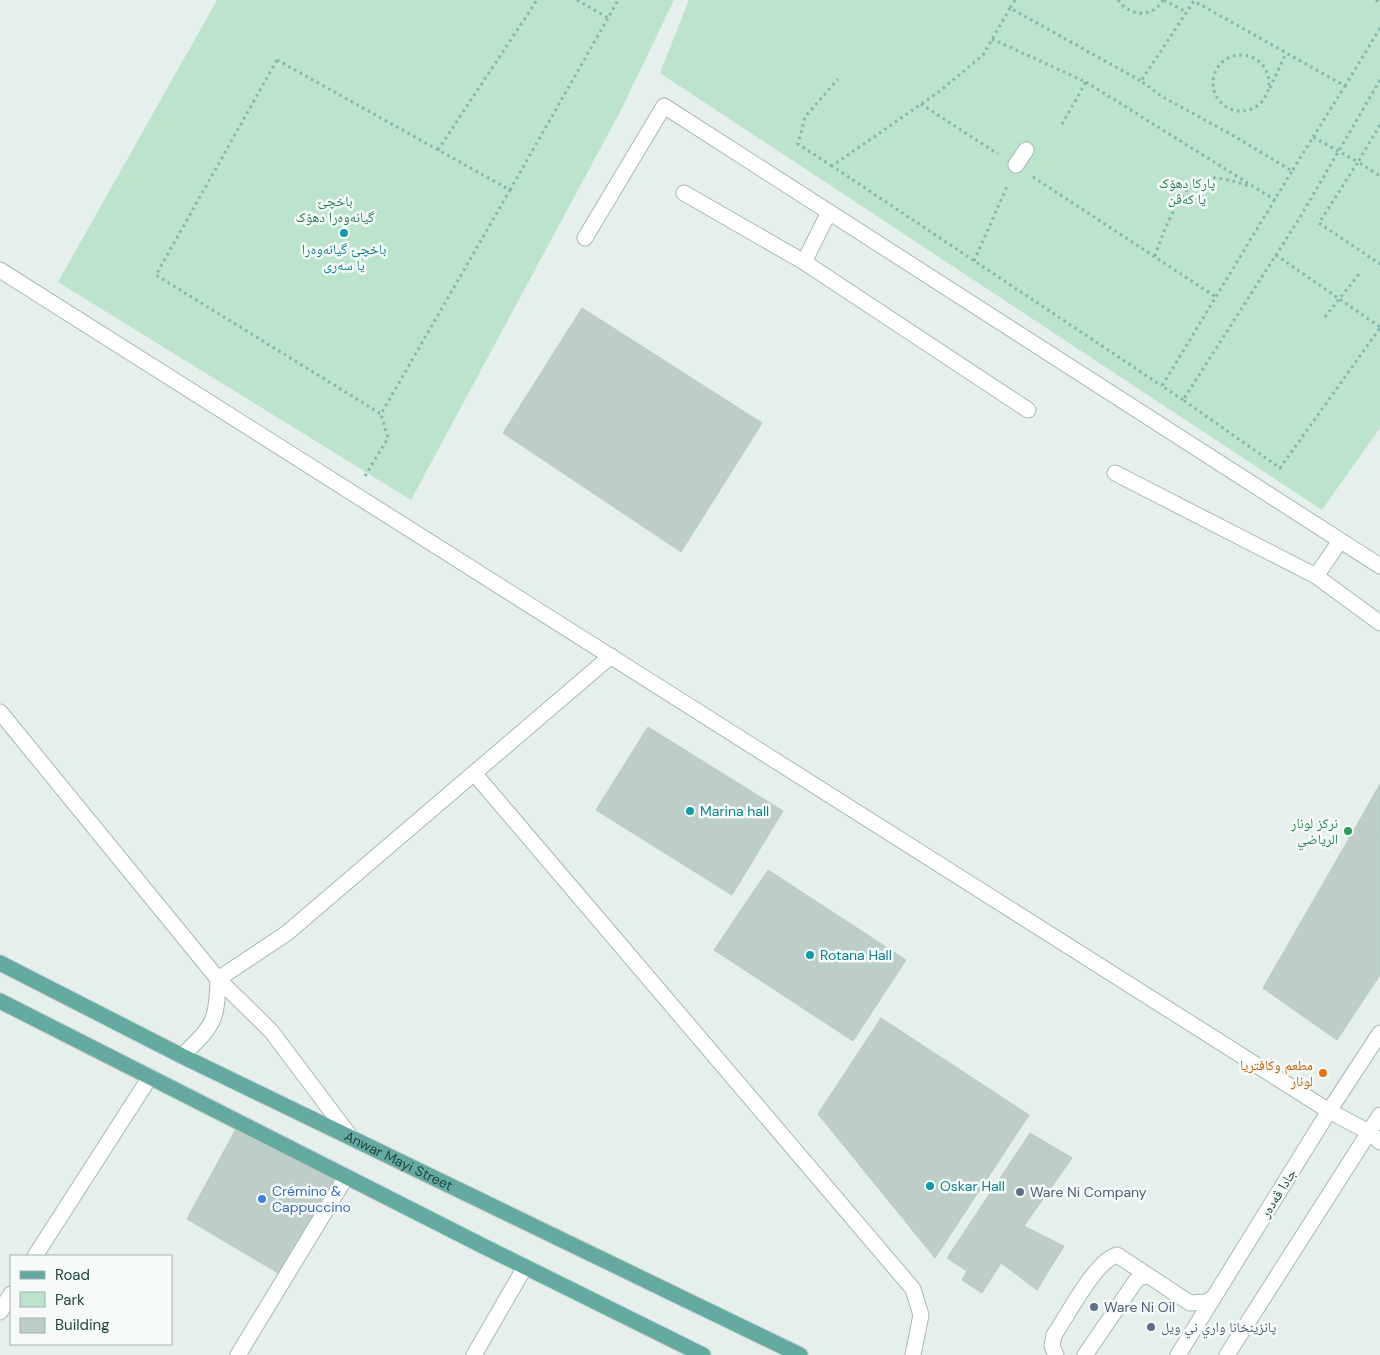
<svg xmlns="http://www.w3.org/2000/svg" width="1380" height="1355" font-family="'DM Sans','Noto Naskh Arabic',sans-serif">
<rect width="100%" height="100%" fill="#e5f0ec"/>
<g fill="#bce3cb">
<polygon points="217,0 674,0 620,112 411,500 58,282"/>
<polygon points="689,0 1380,0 1380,428 1322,510 660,73"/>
</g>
<g fill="#bdcec9" stroke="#b6cac5">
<polygon points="582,308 762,423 681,552 503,433"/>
<polygon points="648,727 783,811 732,895 596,810"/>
<polygon points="1380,784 1380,837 1358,823"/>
<polygon points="1358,823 1380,837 1380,975 1337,1040 1263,988"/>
<polygon points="768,870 906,960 853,1041 714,950"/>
<polygon points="881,1018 1029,1115 935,1258 818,1114"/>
<polygon points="236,1129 338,1180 278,1273 187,1219"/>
<polygon points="1030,1133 1072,1158 1024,1226 1064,1246 1037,1290 1001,1263 982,1293 962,1280 967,1271 947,1258"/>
</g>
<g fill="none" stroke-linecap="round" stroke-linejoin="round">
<g stroke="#a6b9b5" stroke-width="17">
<g id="minor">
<polyline points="1016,165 1026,150"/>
<polyline points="684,193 804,262 1028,410"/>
<polyline points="585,238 664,106 1380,566"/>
<polyline points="804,262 829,212"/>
<polyline points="0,270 1329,1111 1369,1132 1380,1142"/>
<polyline points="1115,473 1316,576 1380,623"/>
<polyline points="1316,576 1340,541"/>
<polyline points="0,712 218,979 271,1031 350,1136"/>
<polyline points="474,773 913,1289 921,1315 913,1355"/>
<polyline points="218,979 287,933 611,656"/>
<path d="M182,1056c31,-31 35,-32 36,-77"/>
<polyline points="35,1256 150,1077"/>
<polyline points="0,1312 11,1294"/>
<polyline points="238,1355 346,1177"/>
<polyline points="474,1355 525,1267"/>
<path d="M1056,1355l-4,-9 2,-11c14,-20 41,-74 63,-80l73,48 16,-1 7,-4"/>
<polyline points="1085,1355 1135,1282 1140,1277 1148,1276"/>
<polyline points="1178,1355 1329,1111 1380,1033"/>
<polyline points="1227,1355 1380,1115"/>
</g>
</g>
<g stroke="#c1cbc9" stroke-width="17">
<g id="major">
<path id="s1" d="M0,963l182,93 618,299"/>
<polyline points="0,1001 483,1246 703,1355"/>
</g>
</g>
<g stroke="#81b7ad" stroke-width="3" stroke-dasharray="2.5 4" stroke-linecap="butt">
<polyline points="577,0 608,18 618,0"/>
<polyline points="1015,0 1010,8 1141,81"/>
<path d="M1118,0c11,16 34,19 45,0"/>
<polyline points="1164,0 1186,12"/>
<polyline points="1376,0 1380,3"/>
<polyline points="1010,8 983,55 940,91 832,166 1162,386"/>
<polyline points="992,39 1086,82 1061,126"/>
<circle cx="1241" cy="83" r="28"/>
<polygon points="277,60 510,190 381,414 156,275"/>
<polyline points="1380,80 1299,219 1183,400 1280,468 1380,328"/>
<polyline points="1086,82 1275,200"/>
<polyline points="1345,86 1380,28"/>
<polyline points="1270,88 1286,53"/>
<polyline points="921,104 998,154"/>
<polyline points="1380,125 1358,162 1380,176"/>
<polyline points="1313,137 1345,86 1194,1 1141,81 1161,96 1234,136 1292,171 1313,137 1358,162 1319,223 1380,264"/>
<polyline points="438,150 537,0"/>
<polyline points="832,166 798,144 805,117 838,79"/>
<polyline points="1033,177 1216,297"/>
<polyline points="510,190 608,18"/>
<polyline points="1276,255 1380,327"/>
<path d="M1155,256c6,-19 23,-62 40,-74 16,-10 41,0 56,5"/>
<polyline points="974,261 1008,184"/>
<polyline points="1325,317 1359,274"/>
<polyline points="1183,400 1162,386 1292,171"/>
<polyline points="365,476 388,438 381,414"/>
</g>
<use href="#minor" stroke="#fff" stroke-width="15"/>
<use href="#major" stroke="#64aaa1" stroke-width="15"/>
</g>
<g fill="#0f9aa8" stroke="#f6fbf9" stroke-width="2">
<circle cx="344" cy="233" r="5"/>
<circle cx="690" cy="811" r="5"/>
<circle cx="810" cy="955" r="5"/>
<circle cx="930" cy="1186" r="5"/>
</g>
<circle fill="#2e9e5b" stroke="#f6fbf9" stroke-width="2" cx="1348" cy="831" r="5"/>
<circle fill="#e8710a" stroke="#f6fbf9" stroke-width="2" cx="1323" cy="1073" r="5"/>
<g fill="#5c6f8a" stroke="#f6fbf9" stroke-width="2">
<circle cx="1020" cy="1192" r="5"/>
<circle cx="1094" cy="1307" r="5"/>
<circle cx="1151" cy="1327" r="5"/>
</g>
<circle fill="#3f7fe0" stroke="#f6fbf9" stroke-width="2" cx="262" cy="1199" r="5"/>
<g text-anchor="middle" stroke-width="5" stroke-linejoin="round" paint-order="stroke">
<g font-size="14" fill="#268154" stroke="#f6fbf9">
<text x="1187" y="188">پاركا دهۆک<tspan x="1187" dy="16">يا كەڤن</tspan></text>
<text x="335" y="206">باخچێ<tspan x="335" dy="16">گیانه‌وه‌را دهۆک</tspan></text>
</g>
<g font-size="14" fill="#0d838f" stroke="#f6fbf9" text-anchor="start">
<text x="344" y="254" text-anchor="middle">باخچێ گیانەوەرا<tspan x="344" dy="16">یا سەری</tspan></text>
<text x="700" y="816">Marina hall</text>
<text x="820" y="960">Rotana Hall</text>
<text x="940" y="1191">Oskar Hall</text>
</g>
<g font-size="14" fill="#27864d" stroke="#f6fbf9" text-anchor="end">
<text x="1338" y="828">نركز لونار<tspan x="1338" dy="16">الرياضي</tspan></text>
</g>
<g font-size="14" fill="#c56008" stroke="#f6fbf9" text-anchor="end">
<text x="1313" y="1070">مطعم وكافتريا<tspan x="1313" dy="16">لونار</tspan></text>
</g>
<g font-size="14" fill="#21453f" stroke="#f6fbf9">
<text dy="5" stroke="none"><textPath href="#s1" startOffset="445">Anwar Mayi Street</textPath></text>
<text transform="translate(1278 1193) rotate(-58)" y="5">جادا ڤەدەر</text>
</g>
<g font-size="14" fill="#366cbe" stroke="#f6fbf9" text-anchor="start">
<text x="272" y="1196">Crémino &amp;<tspan x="272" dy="16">Cappuccino</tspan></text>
</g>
<g font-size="14" fill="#4e5e75" stroke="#f6fbf9" text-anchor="start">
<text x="1030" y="1197">Ware Ni Company</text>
<text x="1104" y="1312">Ware Ni Oil</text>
<text x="1161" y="1332">پانزينخانا واري ني ويل</text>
</g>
</g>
<rect x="10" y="1255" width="162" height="90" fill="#f6fbf9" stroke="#a1b2af"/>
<rect x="20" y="1271" width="25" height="8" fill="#64aaa1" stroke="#a1b2af"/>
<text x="55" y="1280" font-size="15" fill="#21453f">Road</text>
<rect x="20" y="1292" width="25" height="15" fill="#bce3cb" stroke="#a1b2af"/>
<text x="55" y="1305" font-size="15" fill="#21453f">Park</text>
<rect x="20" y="1318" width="25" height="15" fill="#bdcec9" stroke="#a1b2af"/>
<text x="55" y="1330" font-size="15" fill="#21453f">Building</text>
</svg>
